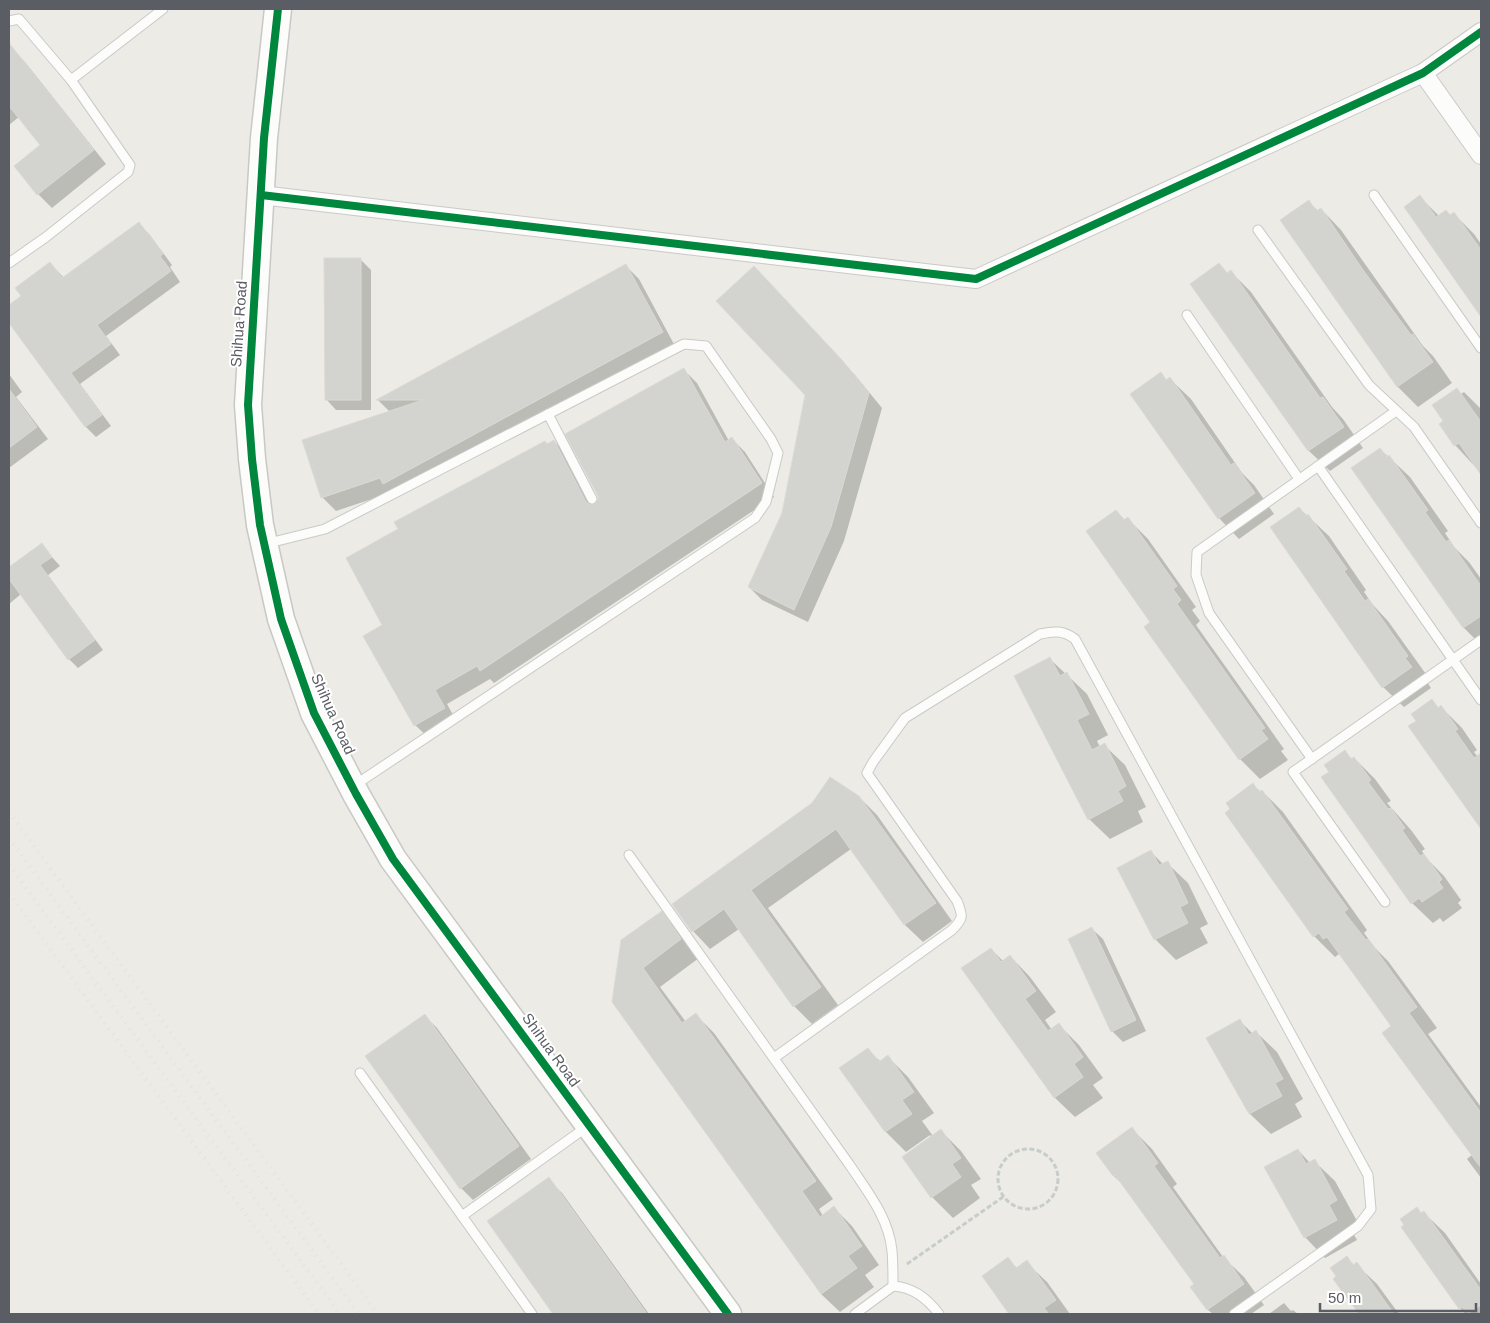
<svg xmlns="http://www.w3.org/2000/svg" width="1490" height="1323" font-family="Helvetica,sans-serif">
<rect width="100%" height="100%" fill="#ecebe5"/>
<g fill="#0003">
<polygon points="11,48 25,62 106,164 52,208 38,194 42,145 19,117 9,125 9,50"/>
<polygon points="1420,197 1439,216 1451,216 1454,214 1474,234 1481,244 1481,315 1405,207"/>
<polygon points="1309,202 1318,211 1321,209 1341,230 1423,346 1433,356 1452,383 1418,407 1398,387"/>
<polygon points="139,224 149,234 172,265 170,267 180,282 106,336 120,355 80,384 111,426 96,437 86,427 9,321 9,307 23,296 50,263 64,278"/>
<polygon points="360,259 371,270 371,410 336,410 326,399"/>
<polygon points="625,265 639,279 675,346 398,497 393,492 336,511 322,497 390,412 378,400"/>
<polygon points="1219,265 1228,274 1231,272 1251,292 1332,407 1343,419 1363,448 1330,471 1309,451 1192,284"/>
<polygon points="767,281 855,375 882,408 844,541 808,622 762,600 749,587 783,514 806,395"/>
<polygon points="684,370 697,383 729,441 732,439 745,452 774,497 494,683 490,679 447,704 457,722 429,738 415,725 383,626 548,445 554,441 567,455 594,506 596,505"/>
<polygon points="9,374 22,392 16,397 48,439 9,468"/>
<polygon points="1160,374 1168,381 1170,379 1191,399 1242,473 1254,485 1274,514 1239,539 1219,518"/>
<polygon points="1457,389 1461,394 1464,392 1481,409 1481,473 1455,445 1445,422"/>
<polygon points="1380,449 1410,477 1448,531 1445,533 1455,548 1469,562 1481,579 1481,645 1464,628 1352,468"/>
<polygon points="1299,508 1329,536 1366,590 1364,592 1373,605 1388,621 1428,677 1425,679 1431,688 1404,707 1383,687"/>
<polygon points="1116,511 1125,520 1128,519 1148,539 1196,607 1192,610 1200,621 1196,625 1284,749 1281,751 1288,760 1260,779 1240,759 1152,622"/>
<polygon points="41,545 60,566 48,575 103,650 78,668 69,659 21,594 9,604 9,569"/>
<polygon points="1050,659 1087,694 1108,735 1097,741 1100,747 1104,745 1125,765 1146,807 1138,811 1143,822 1110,839 1089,819"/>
<polygon points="1432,701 1439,708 1441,707 1462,728 1477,750 1474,752 1481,761 1481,827 1410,727 1418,721"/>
<polygon points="1345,752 1353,760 1354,758 1375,779 1391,801 1387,803 1411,830 1425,849 1422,851 1427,859 1444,876 1461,900 1458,903 1462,908 1443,922 1440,918 1433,923 1412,903 1331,772"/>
<polygon points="1253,785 1261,792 1262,791 1283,812 1367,930 1364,933 1376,949 1388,961 1437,1028 1428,1034 1481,1107 1481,1178 1467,1159 1473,1154 1393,1026 1339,954 1335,957 1314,936 1227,813"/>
<polygon points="859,797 877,815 952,921 923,942 905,925 851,849 768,908 838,1005 812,1024 794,1006 739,929 710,949 693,931"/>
<polygon points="1151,852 1164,865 1167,863 1188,883 1208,924 1200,928 1208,943 1176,960 1155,939"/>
<polygon points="661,913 680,931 699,958 660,987 686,1022 696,1015 714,1033 833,1199 819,1209 823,1216 834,1208 852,1226 879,1265 865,1275 874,1287 840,1312 821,1294 613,1001"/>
<polygon points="1092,929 1103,939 1146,1031 1123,1042 1112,1031"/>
<polygon points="991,949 1003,961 1010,956 1030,977 1056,1012 1045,1020 1052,1030 1059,1025 1079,1045 1103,1078 1093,1085 1103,1098 1075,1117 1054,1097"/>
<polygon points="425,1016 437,1028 531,1159 473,1200 461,1188"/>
<polygon points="1240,1021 1253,1034 1256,1032 1277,1052 1303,1099 1295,1104 1302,1117 1271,1134 1250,1114 1208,1039"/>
<polygon points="868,1050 881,1062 888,1057 908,1077 934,1113 922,1121 933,1136 941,1131 961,1151 981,1179 971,1185 980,1198 953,1218 932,1197 904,1157 931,1137 930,1135 906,1152 886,1132"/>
<polygon points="1132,1129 1152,1149 1177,1184 1173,1187 1223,1257 1244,1277 1264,1305 1251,1314 1213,1314 1208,1310 1192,1287 1195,1285 1127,1189 1114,1176 1098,1153"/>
<polygon points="1298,1150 1310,1163 1314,1161 1335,1181 1357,1221 1349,1226 1357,1240 1325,1258 1305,1237"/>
<polygon points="548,1179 562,1193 649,1314 555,1314 488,1221"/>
<polygon points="1424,1213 1445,1233 1481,1284 1481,1314 1466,1314 1460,1308 1406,1226"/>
<polygon points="1347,1258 1354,1265 1356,1264 1377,1284 1399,1314 1360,1314 1335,1279 1338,1277"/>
<polygon points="1008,1259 1017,1268 1026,1262 1047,1282 1070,1314 1011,1314 984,1277"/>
<polygon points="1284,1303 1291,1311 1293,1310 1298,1314 1269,1314"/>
</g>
<g fill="#d3d3cf" stroke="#dbdad4">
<polygon points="9,43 94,150 37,195 14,166 40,145 9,106"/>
<polygon points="1420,195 1436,217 1446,210 1450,215 1454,212 1481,250 1481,317 1404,207"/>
<polygon points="1309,200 1316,211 1321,208 1363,270 1411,335 1413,334 1433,362 1397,387 1280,220"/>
<polygon points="139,222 163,254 160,256 171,271 97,325 111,344 71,373 102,415 85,427 9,323 9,305 21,296 15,288 50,262 62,278"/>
<polygon points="324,258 361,258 361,400 325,400"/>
<polygon points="1219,263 1227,273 1231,270 1320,398 1323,397 1344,427 1308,451 1190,284"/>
<polygon points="626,264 663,332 383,484 380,478 321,498 302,440 423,400 376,400"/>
<polygon points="754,266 842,360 869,393 831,527 794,610 748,587 782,513 805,395 716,301"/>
<polygon points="684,368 725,442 732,437 762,483 480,671 477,666 435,690 445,708 414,726 363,636 382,625 346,558 398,529 394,522 545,441 547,444 554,440 586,502 591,505 595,504 598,500 598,496 565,434"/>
<polygon points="1161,372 1166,380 1170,377 1231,465 1234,463 1255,493 1218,519 1130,394"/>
<polygon points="1457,388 1481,422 1481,475 1459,443 1454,446 1439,424 1443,421 1432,405"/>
<polygon points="9,389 37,427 9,448"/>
<polygon points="1380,448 1387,457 1389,455 1428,510 1425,512 1446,542 1449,540 1481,586 1481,616 1463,628 1351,468"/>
<polygon points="1299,507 1306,516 1308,514 1347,569 1344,571 1365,601 1368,599 1408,656 1405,658 1412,667 1382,688 1270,527"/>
<polygon points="1116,510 1124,520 1128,517 1177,586 1173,589 1181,600 1177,604 1265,728 1261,730 1268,739 1239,760 1144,627 1150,622 1086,531"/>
<polygon points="42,543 52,557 40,565 95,640 68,660 9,579 9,567"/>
<polygon points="1050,657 1060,676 1067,672 1089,714 1077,720 1092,750 1105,743 1126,786 1118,791 1123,801 1088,820 1014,676"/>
<polygon points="1432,699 1438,708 1441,705 1458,729 1455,731 1474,758 1481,753 1481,829 1408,726 1416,721 1411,714"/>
<polygon points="1345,750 1351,759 1354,757 1371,780 1368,782 1388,809 1391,808 1405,828 1402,830 1420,856 1424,854 1442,879 1439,882 1443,888 1422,902 1419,898 1411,904 1321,777 1329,772 1324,765"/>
<polygon points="830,777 859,796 936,903 904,925 836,829 751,890 821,987 793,1007 724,909 692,932 672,904 812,803"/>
<polygon points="1253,783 1259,792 1262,790 1348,909 1344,912 1366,940 1368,939 1417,1007 1409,1013 1481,1113 1481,1168 1382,1033 1391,1026 1327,937 1323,939 1319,933 1313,937 1225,813 1230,809 1226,803"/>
<polygon points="1151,850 1159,865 1168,861 1188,903 1180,907 1188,923 1154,940 1117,868"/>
<polygon points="662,911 681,939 643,968 682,1023 696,1013 816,1181 802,1191 820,1217 834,1206 862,1246 848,1256 857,1268 821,1294 612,1002 621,940"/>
<polygon points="1092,927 1136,1020 1111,1032 1068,939"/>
<polygon points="991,948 1001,962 1010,955 1036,991 1025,999 1048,1031 1059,1023 1083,1057 1074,1064 1083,1077 1054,1098 961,968"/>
<polygon points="425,1014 519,1146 460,1189 365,1056"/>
<polygon points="1240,1019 1249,1035 1256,1030 1283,1079 1275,1083 1282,1096 1249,1114 1206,1038"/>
<polygon points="868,1048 879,1062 888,1055 914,1092 902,1100 912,1114 885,1132 839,1068"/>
<polygon points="1132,1127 1158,1163 1154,1166 1220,1258 1224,1255 1244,1284 1207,1310 1190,1287 1194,1284 1115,1175 1113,1176 1096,1153"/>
<polygon points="941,1129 961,1158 952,1164 961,1177 931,1198 902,1157"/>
<polygon points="1298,1149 1306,1164 1315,1159 1337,1200 1329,1205 1337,1220 1304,1238 1264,1167"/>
<polygon points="549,1177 647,1314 553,1314 487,1221"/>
<polygon points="1417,1207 1421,1213 1424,1211 1481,1290 1481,1305 1468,1314 1462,1307 1459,1309 1401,1227 1404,1225 1400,1219"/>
<polygon points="1347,1256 1353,1265 1357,1262 1394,1314 1359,1314 1333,1279 1336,1276 1330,1268"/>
<polygon points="1008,1257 1016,1268 1027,1260 1056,1300 1044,1308 1049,1314 1009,1314 982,1276"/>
</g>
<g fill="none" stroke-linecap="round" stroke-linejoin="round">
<g stroke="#c9cac9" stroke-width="11">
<g id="lane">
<polyline points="9,21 19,19 71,80 130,165 128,172 46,237 9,263"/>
<polyline points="71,80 163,9"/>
<polyline points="1374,195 1481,348"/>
<polyline points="1258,230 1369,385 1414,427 1481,523"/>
<polyline points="1187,315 1299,479"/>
<polyline points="548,414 592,499"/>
<polyline points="1318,466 1481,700"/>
<polyline points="265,544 325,529 684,344 706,346 771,439 778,453 766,502 755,518 355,785"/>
<polyline points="1312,759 1209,613 1196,575 1197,552 1396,411"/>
<path d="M629,855l220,309c18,27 40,54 43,87 1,12 1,24 1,35"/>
<polyline points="1385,902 1293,772 1481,640"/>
<path d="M774,1058l178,-128c12,-12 11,-14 5,-29l-90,-128 6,-11 32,-44 135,-84c14,-3 23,-4 35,5l293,536 3,34 -13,17 -124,88"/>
<polyline points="360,1073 532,1314"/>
<polyline points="462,1216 588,1126"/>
<path d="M855,1314l38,-28c20,1 34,12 46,28"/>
</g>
</g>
<g stroke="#c9cac9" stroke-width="20">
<g id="street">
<polyline points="1423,73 1481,155"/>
<polyline points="261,195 976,279 1423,73 1481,32"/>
</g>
</g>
<g stroke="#c8c8c7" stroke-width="29">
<polyline id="secondary" points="278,9 264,138 248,405 252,459 260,525 281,619 314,713 356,794 393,859 728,1314"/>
</g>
<g stroke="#c7cdca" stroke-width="3" stroke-dasharray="5 2.5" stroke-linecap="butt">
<circle cx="1028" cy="1179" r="30"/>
<polyline points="907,1264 1003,1197"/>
</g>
<use href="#lane" stroke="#fcfcfb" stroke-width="9"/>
<use href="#street" stroke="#fcfcfb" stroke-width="18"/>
<use href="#secondary" stroke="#fcfcfb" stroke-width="26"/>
<g stroke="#e4e3e2" stroke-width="4" stroke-dasharray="1 6" stroke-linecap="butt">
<polyline points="9,812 378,1314"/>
<polyline points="9,838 359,1314"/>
<polyline points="9,865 340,1314"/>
<polyline points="9,893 319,1314"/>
</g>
<g stroke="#fff" stroke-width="11">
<g id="cycleway">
<polyline points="278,9 264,138 248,405 252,459 260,525 281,619 314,713 356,794 393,859 728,1314"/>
<polyline points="261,195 976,279 1423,73 1481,32"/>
</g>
</g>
<use href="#cycleway" stroke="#00873e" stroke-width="8"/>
</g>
<g text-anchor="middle" stroke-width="4" stroke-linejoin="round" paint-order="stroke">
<g font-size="15" fill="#5a5d64" stroke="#fff">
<text transform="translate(239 324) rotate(-86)" y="5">Shihua Road</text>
<text transform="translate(333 714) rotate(66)" y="5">Shihua Road</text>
<text transform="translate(551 1050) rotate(54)" y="5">Shihua Road</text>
</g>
</g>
<rect width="1490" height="1323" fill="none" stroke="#5a5d64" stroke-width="20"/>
<path d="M1320 1303v8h156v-8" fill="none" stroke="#5a5d64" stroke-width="2.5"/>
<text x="1328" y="1303" font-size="15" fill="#5a5d64" stroke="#ffffff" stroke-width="4" paint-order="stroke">50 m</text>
</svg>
